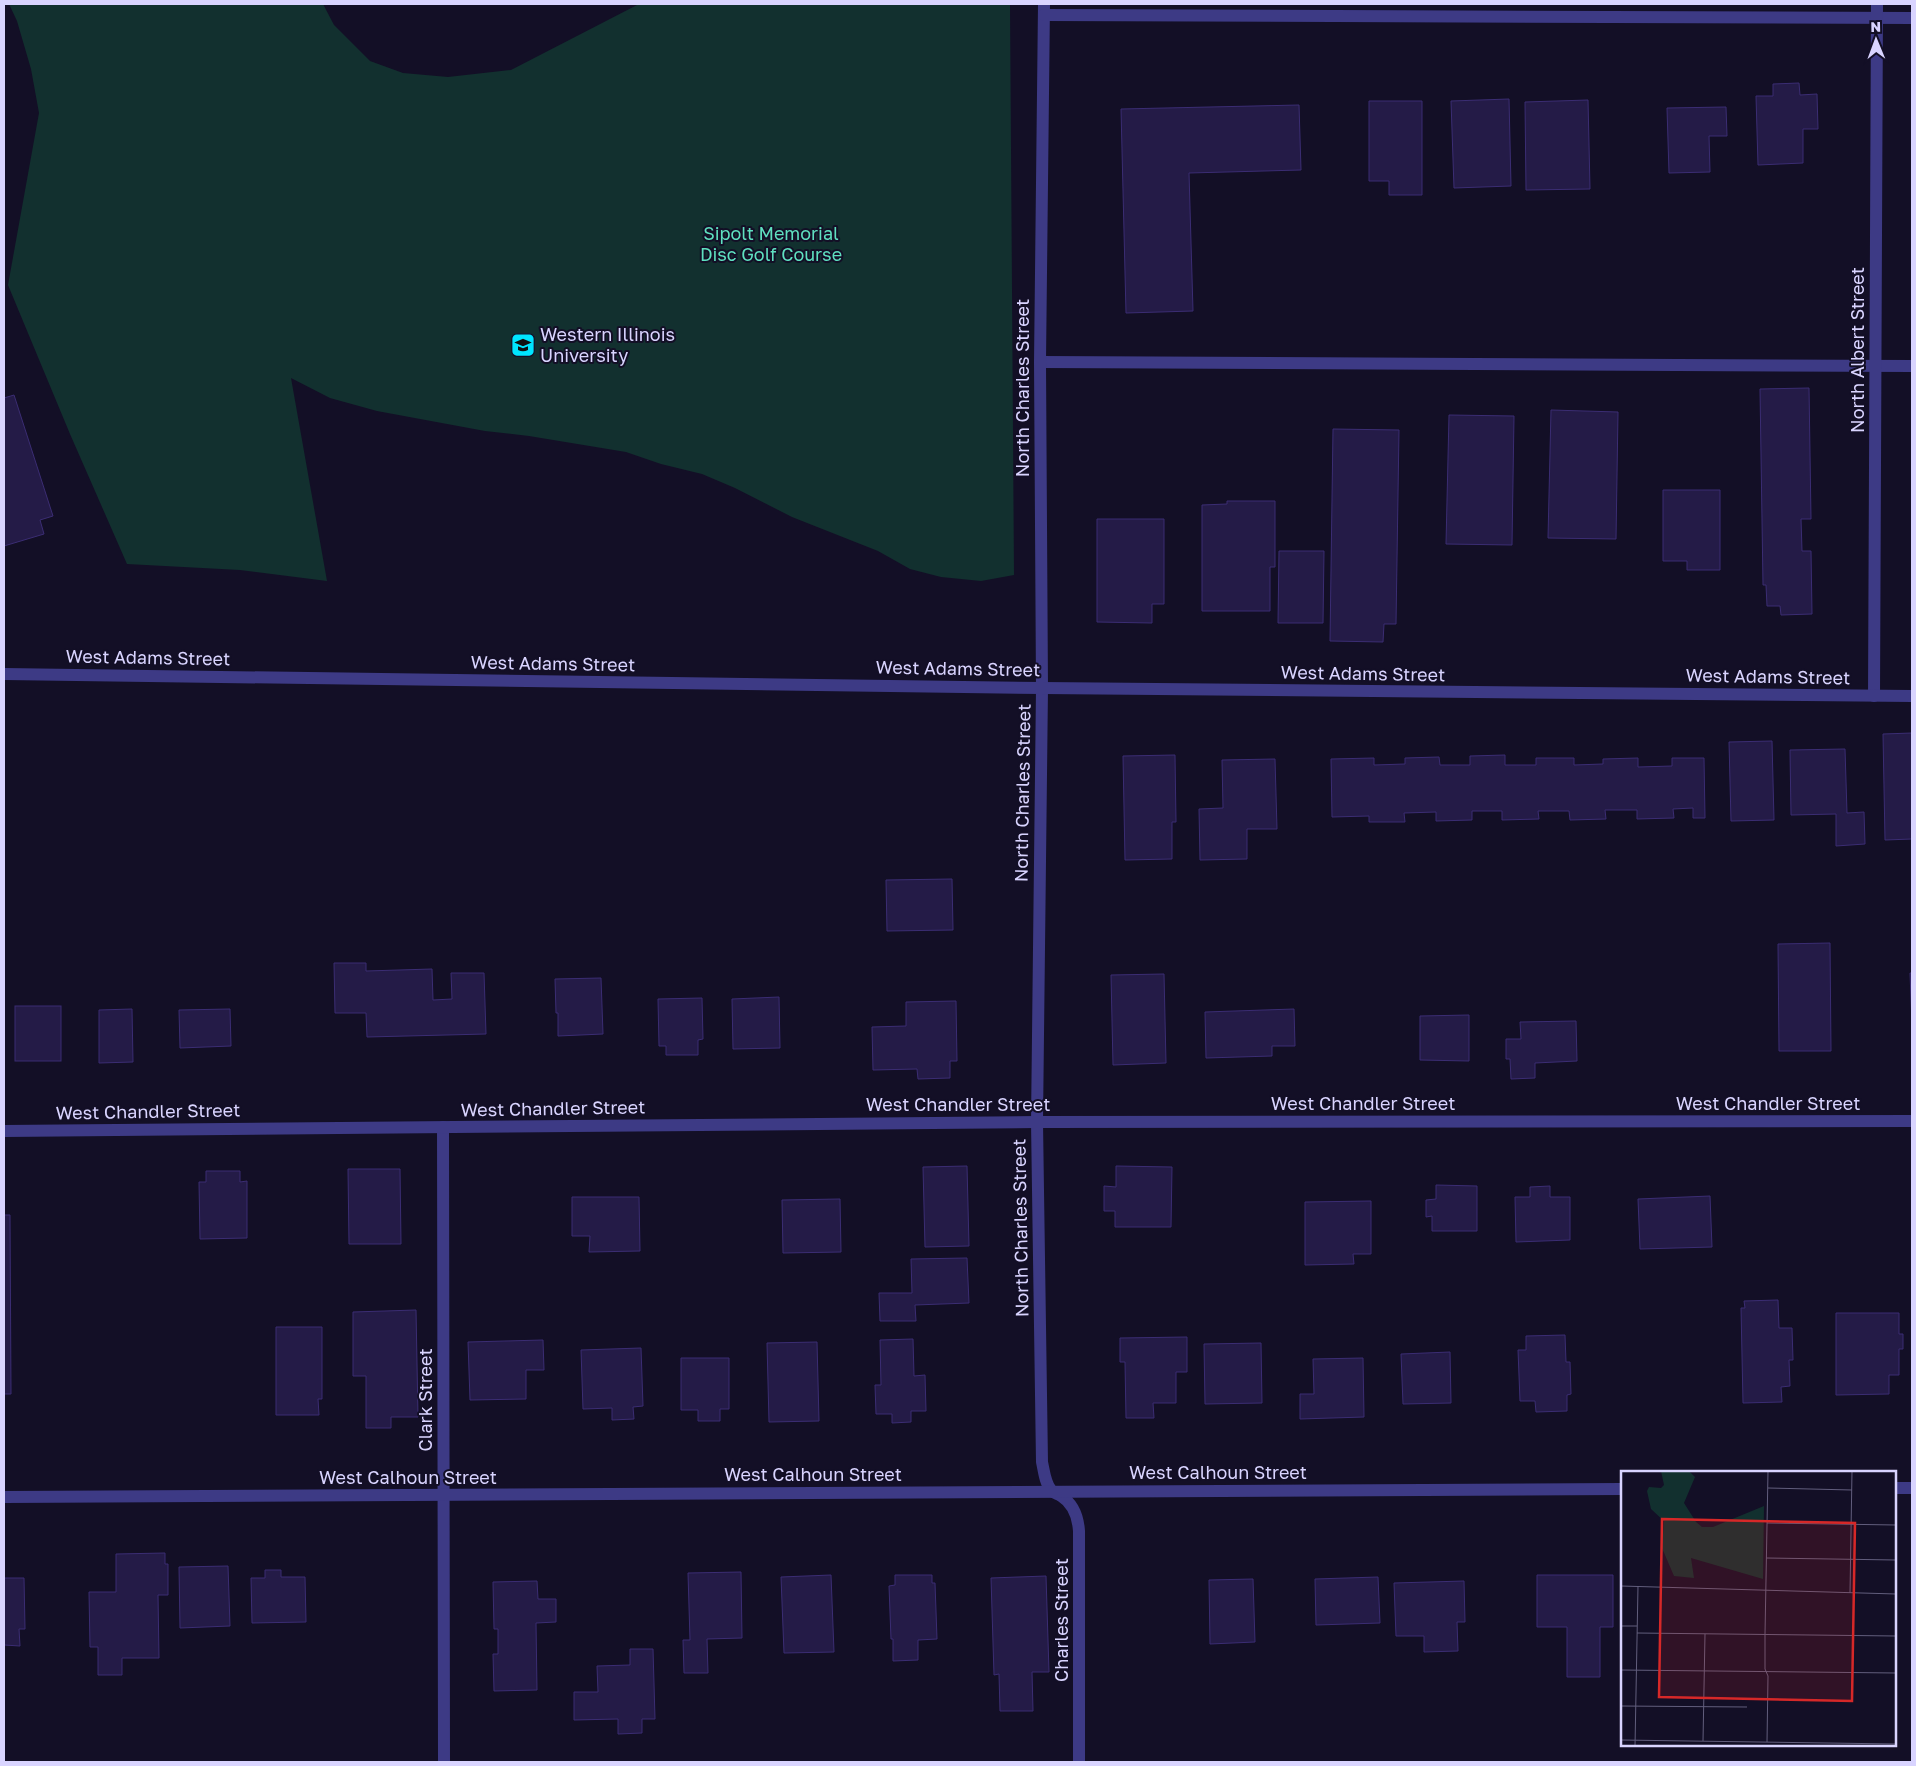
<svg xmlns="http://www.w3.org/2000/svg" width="1916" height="1766" font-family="'Golos Text',sans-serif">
<rect width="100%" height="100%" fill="#130f26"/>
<polygon fill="#12302f" points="9,4 323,4 334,25 370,61 403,73 448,77 511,70 639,4 1010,4 1014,575 981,581 941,577 910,569 878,551 792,517 735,488 702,474 661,464 626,452 529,436 485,431 377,411 330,398 291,378 327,581 240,570 127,564 70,434 8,285 39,113 31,69 17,21"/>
<g fill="#241b47" stroke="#3b2d73">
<polygon points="1799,83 1800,95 1817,94 1818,129 1803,129 1803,163 1758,165 1756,96 1773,96 1773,84"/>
<polygon points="1509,99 1511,186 1454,188 1451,101"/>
<polygon points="1588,100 1590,189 1526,190 1525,102"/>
<polygon points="1369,101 1422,101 1422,195 1389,195 1389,181 1369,181"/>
<polygon points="1299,105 1301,170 1189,173 1193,311 1126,313 1121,109"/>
<polygon points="1726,107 1727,136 1709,136 1710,172 1669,173 1667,108"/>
<polygon points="1809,388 1811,519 1801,519 1802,551 1811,551 1812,614 1781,615 1780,606 1767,606 1766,585 1763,585 1760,389"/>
<polygon points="14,395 53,516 40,520 44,534 4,546 4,398"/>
<polygon points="1551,410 1618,412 1616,539 1548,538"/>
<polygon points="1449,415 1514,416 1512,545 1446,544"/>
<polygon points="1333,429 1399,430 1396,624 1384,624 1383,642 1330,641"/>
<polygon points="1663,490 1720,490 1720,570 1687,570 1687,561 1663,561"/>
<polygon points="1227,501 1275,501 1275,567 1270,567 1270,611 1202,611 1202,505 1227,504"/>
<polygon points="1097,519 1164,519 1164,604 1152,604 1152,623 1097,622"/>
<polygon points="1279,551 1324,551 1323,623 1278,623"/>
<polygon points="1912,733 1912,839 1885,840 1883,734"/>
<polygon points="1772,741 1774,820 1731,821 1729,742"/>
<polygon points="1845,749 1847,813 1864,812 1865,844 1836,846 1836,814 1791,815 1790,750"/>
<polygon points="1175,755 1176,822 1172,822 1172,859 1125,860 1123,756"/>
<polygon points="1505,755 1505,765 1536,765 1536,758 1574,758 1574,765 1603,764 1603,759 1638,758 1638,767 1672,766 1672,758 1704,758 1705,818 1693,818 1693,808 1673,809 1674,818 1637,819 1637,810 1605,810 1606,819 1570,820 1569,811 1538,811 1539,819 1502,820 1502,811 1472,811 1472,820 1436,821 1436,812 1404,813 1405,822 1369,822 1369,816 1332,817 1331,759 1374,758 1374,765 1405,764 1405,758 1439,757 1440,765 1470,765 1470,756"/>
<polygon points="1275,759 1277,829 1247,829 1247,859 1200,860 1199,809 1223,808 1222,760"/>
<polygon points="952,879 953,930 887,931 886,880"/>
<polygon points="1830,943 1831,1051 1779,1051 1778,944"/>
<polygon points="334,963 366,963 366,971 432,969 433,1000 452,999 451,973 484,973 486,1034 367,1037 366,1013 335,1013"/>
<polygon points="1910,973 1912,973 1912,1024"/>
<polygon points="1164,974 1166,1063 1113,1065 1111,975"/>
<polygon points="601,978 603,1034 558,1036 558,1013 556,1013 555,979"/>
<polygon points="779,997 780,1048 733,1049 732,999"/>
<polygon points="702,998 703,1039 698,1040 698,1055 666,1055 666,1046 659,1046 658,999"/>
<polygon points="956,1001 957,1061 950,1061 950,1078 918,1079 917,1069 873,1070 872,1027 906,1026 906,1002"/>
<rect x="15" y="1006" width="46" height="55"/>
<polygon points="132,1009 133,1062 99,1063 99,1010"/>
<polygon points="230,1009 231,1046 180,1048 179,1010"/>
<polygon points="1294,1009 1295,1046 1272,1046 1272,1056 1206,1058 1205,1012"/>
<polygon points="1469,1015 1469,1061 1420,1060 1420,1016"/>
<polygon points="1576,1021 1577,1061 1535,1063 1535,1078 1511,1079 1510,1059 1506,1059 1506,1039 1521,1039 1520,1022"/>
<polygon points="967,1166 969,1246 925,1247 923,1167"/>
<polygon points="1116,1166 1172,1167 1171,1227 1115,1227 1115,1211 1104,1211 1104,1186 1116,1187"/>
<polygon points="348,1169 400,1169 401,1244 349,1244"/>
<polygon points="206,1171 240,1171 240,1182 247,1181 247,1238 200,1239 199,1182 206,1182"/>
<polygon points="1436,1185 1477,1186 1477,1231 1432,1231 1432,1216 1426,1217 1426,1200 1436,1199"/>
<polygon points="1550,1186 1550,1197 1570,1197 1570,1240 1516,1242 1515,1197 1530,1197 1530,1187"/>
<polygon points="1710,1196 1712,1247 1640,1249 1638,1199"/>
<polygon points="572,1197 639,1197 640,1251 589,1252 590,1236 572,1236"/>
<polygon points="840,1199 841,1252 783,1253 782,1200"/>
<polygon points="1371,1201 1371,1254 1353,1254 1354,1264 1305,1265 1305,1202"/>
<polygon points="4,1215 10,1215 11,1394 4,1394"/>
<polygon points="967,1258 969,1303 915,1305 916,1321 880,1321 879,1293 912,1293 911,1259"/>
<polygon points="1778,1300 1779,1328 1792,1328 1793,1360 1789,1360 1790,1386 1781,1387 1782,1402 1743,1403 1741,1308 1745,1308 1744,1301"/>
<polygon points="416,1310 418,1417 391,1417 391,1428 366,1428 366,1376 353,1376 353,1312"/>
<polygon points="1836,1313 1899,1313 1899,1334 1903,1334 1903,1349 1899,1349 1899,1375 1889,1375 1889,1394 1836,1395"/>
<polygon points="276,1327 322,1327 322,1399 318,1399 319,1415 276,1415"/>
<polygon points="1565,1335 1566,1362 1570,1362 1571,1394 1567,1395 1567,1411 1536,1412 1535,1401 1520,1401 1518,1350 1526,1350 1526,1336"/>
<polygon points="1187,1337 1187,1372 1176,1372 1176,1403 1153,1403 1154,1418 1126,1418 1125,1362 1120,1362 1120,1338"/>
<polygon points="913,1339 914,1376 925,1375 926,1411 911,1411 911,1422 892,1423 892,1414 876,1414 875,1385 881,1385 880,1340"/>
<polygon points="543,1340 544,1370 526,1370 526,1399 470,1400 468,1342"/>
<polygon points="817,1342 819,1421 769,1422 767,1343"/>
<polygon points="1261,1343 1262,1403 1205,1404 1204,1344"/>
<polygon points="641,1348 643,1406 633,1407 634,1419 612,1420 612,1408 583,1409 581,1350"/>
<polygon points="1450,1352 1451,1403 1403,1404 1401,1354"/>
<polygon points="681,1358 729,1358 729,1409 720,1409 720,1421 698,1421 698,1410 681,1410"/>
<polygon points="1363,1358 1364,1417 1300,1419 1300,1394 1314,1394 1313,1359"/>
<polygon points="165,1553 165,1564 168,1564 168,1595 158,1595 159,1658 122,1658 122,1675 98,1675 98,1647 90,1647 89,1592 116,1592 116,1554"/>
<polygon points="228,1566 230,1626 180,1628 179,1567"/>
<polygon points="265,1570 281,1570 281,1577 305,1577 306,1622 252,1623 251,1578 265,1578"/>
<polygon points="741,1572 742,1638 707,1639 708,1673 684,1673 683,1640 690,1640 688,1573"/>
<polygon points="831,1575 834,1652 784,1653 781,1577"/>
<polygon points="895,1575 932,1575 932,1583 935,1583 937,1639 918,1640 918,1660 893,1661 893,1639 891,1639 889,1586 895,1585"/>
<polygon points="1537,1575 1613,1575 1613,1627 1600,1627 1600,1677 1567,1677 1567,1627 1537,1627"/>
<polygon points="1046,1576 1049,1672 1032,1672 1033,1711 1000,1711 999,1674 994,1675 991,1578"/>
<polygon points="1378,1577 1380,1623 1316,1625 1315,1579"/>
<polygon points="4,1578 24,1578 25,1629 19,1629 20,1646 4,1645"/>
<polygon points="1253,1579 1255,1642 1210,1644 1209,1580"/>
<polygon points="537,1581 538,1599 556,1599 556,1622 536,1623 537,1690 494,1691 493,1654 498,1654 498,1629 494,1629 493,1582"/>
<polygon points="1464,1581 1465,1622 1457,1622 1458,1651 1424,1652 1424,1636 1396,1636 1394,1583"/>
<polygon points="630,1649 653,1649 655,1719 642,1719 642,1733 618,1734 618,1719 574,1720 574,1692 598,1692 597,1666 630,1665"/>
</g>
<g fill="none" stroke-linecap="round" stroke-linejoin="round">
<polyline stroke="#3d3a85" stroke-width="12" points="1040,362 1912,366"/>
<g stroke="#3d3a85" stroke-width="12">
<path d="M1044,4l-4,358 2,326 -5,434 5,340c2,9 3,21 9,28 2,3 7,4 10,6 13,8 17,21 18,35v231"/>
<polyline points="1044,15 1912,18"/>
<polyline points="1874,696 1877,4"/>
<polyline points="443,1127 444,1762"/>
<polyline points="4,1131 1037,1122 1912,1121"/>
<polyline points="1895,1488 1912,1488"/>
<polyline points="4,1497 1622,1489"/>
</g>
<polyline stroke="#3d3a85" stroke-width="12" points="4,674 1042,688 1912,696"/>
</g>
<defs>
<g id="university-square" transform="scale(1.25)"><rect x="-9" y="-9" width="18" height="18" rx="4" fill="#00e5ff" stroke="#130f26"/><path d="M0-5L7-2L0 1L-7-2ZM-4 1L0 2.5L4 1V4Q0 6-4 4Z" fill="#111"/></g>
</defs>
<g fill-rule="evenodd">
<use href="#university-square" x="523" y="345"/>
</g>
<g text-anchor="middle" stroke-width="4" stroke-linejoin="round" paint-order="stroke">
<g font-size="18" fill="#5fe0c0" stroke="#130f26">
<text x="771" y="240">Sipolt Memorial<tspan x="771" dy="21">Disc Golf Course</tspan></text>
</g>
<g font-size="18" fill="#d9d4ff" stroke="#130f26" text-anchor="start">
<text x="540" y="341">Western Illinois<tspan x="540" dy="21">University</tspan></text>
</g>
<g font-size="18" fill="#d9d4ff" stroke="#130f26">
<text transform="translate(1858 350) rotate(-90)" y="6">North Albert Street</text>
<text transform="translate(1023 388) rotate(-90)" y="6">North Charles Street</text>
<text transform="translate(148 658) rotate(1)" y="6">West Adams Street</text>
<text transform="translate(553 664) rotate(1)" y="6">West Adams Street</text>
<text transform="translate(958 669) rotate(1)" y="6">West Adams Street</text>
<text transform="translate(1363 674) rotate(1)" y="6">West Adams Street</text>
<text transform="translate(1768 677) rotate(1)" y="6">West Adams Street</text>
<text transform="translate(1023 793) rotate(-89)" y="6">North Charles Street</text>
<text x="1363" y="1110">West Chandler Street</text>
<text x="1768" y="1110">West Chandler Street</text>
<text x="958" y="1111">West Chandler Street</text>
<text transform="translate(553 1109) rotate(-1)" y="6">West Chandler Street</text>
<text transform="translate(148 1112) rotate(-1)" y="6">West Chandler Street</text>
<text transform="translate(1021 1228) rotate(-91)" y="6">North Charles Street</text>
<text transform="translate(426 1400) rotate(-90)" y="6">Clark Street</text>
<text x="1218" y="1479">West Calhoun Street</text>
<text x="813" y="1481">West Calhoun Street</text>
<text x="408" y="1484">West Calhoun Street</text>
<text transform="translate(1062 1620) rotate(-90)" y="6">Charles Street</text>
</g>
</g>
<g transform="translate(1621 1471)">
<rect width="275" height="275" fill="#130f26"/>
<path d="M40,0h28l6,6 -11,26 12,19 6,5h11l51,-21 -1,73 -72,-21 3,20 -20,-2 -12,-28 2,-27 -13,-12 -4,-18 2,-4 12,1 3,-3z" fill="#12302f"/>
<path fill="none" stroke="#625e7d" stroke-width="1" d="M147,17l84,2M146,52l129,2M145,87l130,2M0,115l275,8M229,122l2,-122M0,155h16M16,162l259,3M0,199l275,3M0,235l126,1M0,269l275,4M82,270l2,-107M146,271l1,-66 -3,-7v-35l3,-163M14,275l3,-160"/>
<path fill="#d62828" fill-opacity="0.15" stroke="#d62828" stroke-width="2.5" d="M41,48l193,4 -3,178 -193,-4z"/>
<rect width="275" height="275" fill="none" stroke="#d9d4ff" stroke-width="2.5"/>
</g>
<rect width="1916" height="1766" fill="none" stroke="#d9d4ff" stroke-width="10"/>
<g transform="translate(1876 40) rotate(359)" stroke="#130f26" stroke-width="4" paint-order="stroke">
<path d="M0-4L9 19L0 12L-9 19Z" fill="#d9d4ff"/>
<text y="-8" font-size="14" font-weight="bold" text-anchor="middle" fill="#d9d4ff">N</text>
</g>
</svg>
